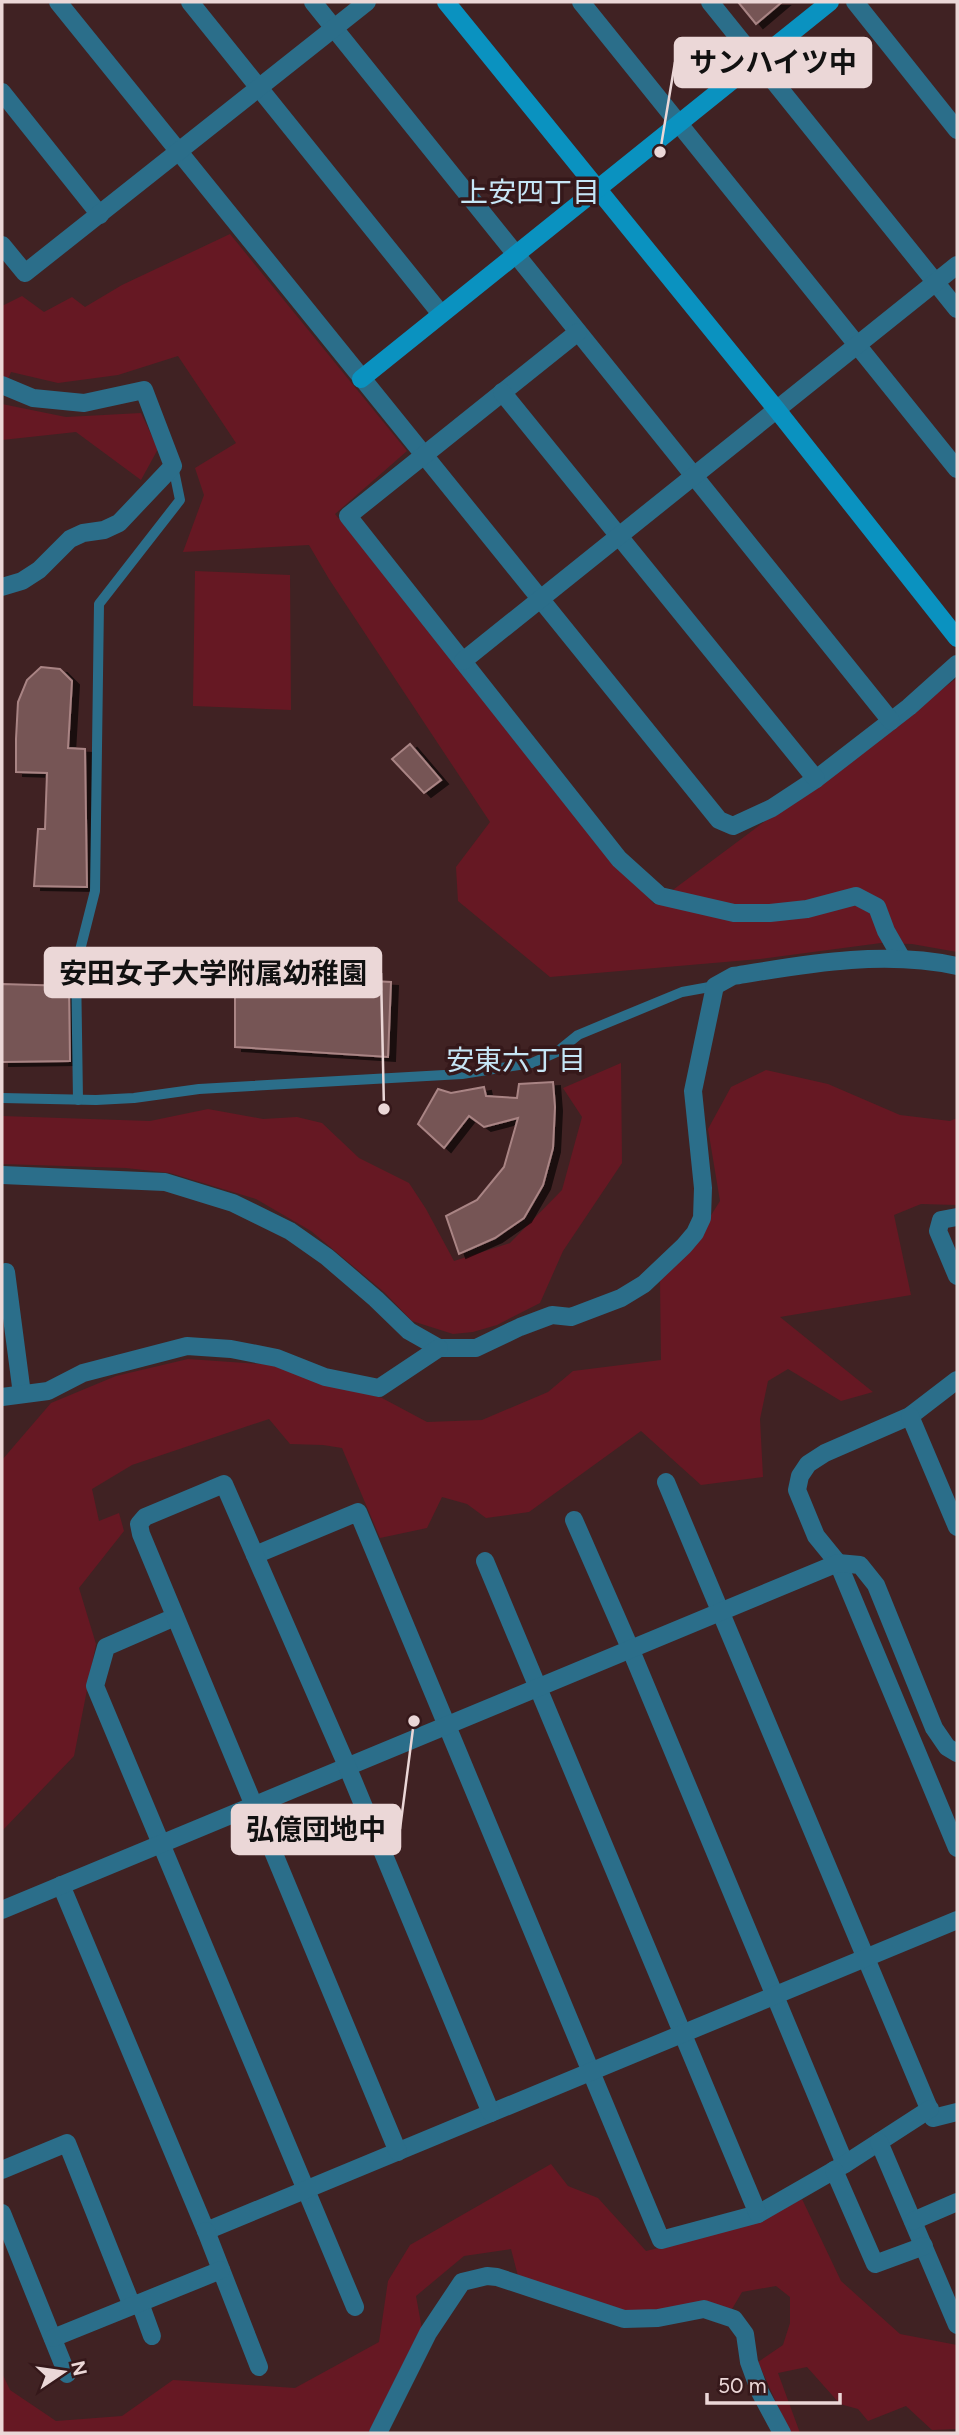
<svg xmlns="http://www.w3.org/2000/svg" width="959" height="2435" font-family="Figtree,'Noto Sans JP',sans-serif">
<defs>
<filter id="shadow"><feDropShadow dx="7" dy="4" stdDeviation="0" flood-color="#0009"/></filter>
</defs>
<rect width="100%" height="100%" fill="#402223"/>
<g fill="#661823">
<polygon points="230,234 407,451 335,514 654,904 957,678 957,952 912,944 881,943 760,959 550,977 458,901 456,867 490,822 329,579 309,545 183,552 204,495 195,468 236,443 178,356 118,375 58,383 11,372 2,393 2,306 22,296 44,312 72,297 85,307 122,285"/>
<polygon points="2,404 66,417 141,413 158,449 141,480 76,432 2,440"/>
<polygon points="195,571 290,575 291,710 193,706"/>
<polygon points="621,1063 622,1163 563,1251 540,1303 497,1325 473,1332 453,1334 412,1321 384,1292 311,1231 256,1199 170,1173 126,1168 2,1164 2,1116 150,1121 208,1109 263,1119 297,1117 322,1123 359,1158 409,1183 426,1209 454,1261 510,1243 562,1190 582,1117 563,1088"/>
<polygon points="766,1070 828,1084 900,1115 950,1121 957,1118 957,1205 921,1204 894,1215 911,1295 780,1317 873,1392 841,1401 788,1369 768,1381 760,1419 763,1477 701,1485 641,1431 529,1512 486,1518 467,1504 442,1497 427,1528 380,1538 342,1448 323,1445 290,1444 269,1419 132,1465 92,1489 99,1521 119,1513 124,1531 79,1588 96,1644 74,1756 2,1831 2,1460 51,1403 116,1376 188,1359 274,1365 382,1398 427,1422 482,1420 548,1392 573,1371 661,1360 660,1280 693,1244 720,1201 708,1129 731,1087"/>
<polygon points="551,2164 568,2186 598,2198 646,2251 707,2236 802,2199 841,2281 900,2334 957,2345 957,2429 932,2430 906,2406 868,2421 858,2409 840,2404 807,2367 778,2373 800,2433 790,2433 758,2362 783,2345 790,2323 790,2297 776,2286 742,2292 732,2309 626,2312 518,2276 511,2249 464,2256 416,2296 422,2329 371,2433 2,2433 2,2373 10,2390 56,2421 122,2416 173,2380 295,2388 379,2342 388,2281 410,2245"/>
</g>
<g fill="#765455" stroke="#a98484" stroke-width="2" filter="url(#shadow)">
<polygon points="738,2 782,2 756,24"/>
<polygon points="41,667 60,669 72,681 68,748 85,749 87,887 34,886 38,829 45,829 47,773 16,772 16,739 18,702 27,680"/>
<polygon points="410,744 441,780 424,793 392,759"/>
<polygon points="235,974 391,982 388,1057 235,1047"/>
<polygon points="2,984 69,986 70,1061 2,1062"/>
<polygon points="553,1082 555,1107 553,1148 543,1185 524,1218 495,1238 459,1254 446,1216 477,1200 504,1167 518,1118 484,1127 469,1116 444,1148 418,1124 438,1089 451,1093 484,1087 486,1096 517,1098 519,1084"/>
</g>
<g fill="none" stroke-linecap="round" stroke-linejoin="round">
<g stroke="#2b6e8a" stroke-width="10">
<polyline points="2,1098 96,1100 134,1098 199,1089 462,1074 532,1063 557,1052 578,1035 682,992 715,986"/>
<polyline points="78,1100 76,966 95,891 99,604 180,500 173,466"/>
</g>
<g stroke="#2b6e8a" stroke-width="18">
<polyline points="58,2 719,820 733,826 772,808 816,779 909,707 957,664"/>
<polyline points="190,2 441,314"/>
<polyline points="313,2 891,721"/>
<polyline points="581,2 957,469"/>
<polyline points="710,2 957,309"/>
<polyline points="855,2 957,130"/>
<polyline points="2,92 100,215"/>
<polyline points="2,245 25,273 367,2"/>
<polyline points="578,332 348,516 619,859 660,896 734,913 770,913 807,909 856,896 877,907 886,931 902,959"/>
<polyline points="2,385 33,398 84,403 144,390 173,466 119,523 104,530 83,533 70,539 39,570 22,581 2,587"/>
<polyline points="502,392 816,779"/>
<polyline points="463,661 957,265"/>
<path d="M2,1175l163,7 68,21 57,28 37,26 49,42 33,32 30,17h37l44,-21 32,-12 19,2 50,-19 23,-14 40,-38 11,-13 7,-15 1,-30 -10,-97 22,-105 18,-10c74,-12 150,-26 224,-10"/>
<polyline points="957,1217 941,1220 938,1231 957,1276"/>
<polyline points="6,1272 22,1394"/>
<polyline points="957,1380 910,1416 825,1453 808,1464 800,1476 797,1490 816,1536 838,1563 957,1848"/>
<polyline points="2,1397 48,1391 83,1373 187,1346 231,1349 277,1358 325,1377 379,1388 439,1348"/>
<polyline points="910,1416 957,1527"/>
<polyline points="666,1482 933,2118 957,2112"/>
<polyline points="574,1520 630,1648 845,2164"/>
<polyline points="255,1555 358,1512 661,2240 758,2214 845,2164 930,2109"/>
<polyline points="485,1561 758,2214"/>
<polyline points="175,1617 106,1647 95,1686 355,2307"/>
<polyline points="61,1885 206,2231 957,1920"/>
<polyline points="2,1910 838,1563 860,1565 876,1585 934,1728 947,1747 957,1753"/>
<polyline points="879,2142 957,2325"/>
<polyline points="398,2152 141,1534 139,1524 145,1517 224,1484 347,1766 491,2113"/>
<polyline points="2,2170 67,2143 132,2306"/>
<polyline points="834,2170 875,2264 924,2246"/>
<polyline points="2,2213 67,2374"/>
<polyline points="913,2221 957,2202"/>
<polyline points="206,2231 259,2367"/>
<polyline points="140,2303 152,2336"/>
<polyline points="53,2338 221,2270"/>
<polyline points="378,2433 428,2333 462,2282 487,2276 497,2277 624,2319 658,2318 704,2309 734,2319 745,2334 749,2362 760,2392 782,2433"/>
</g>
<g stroke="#0a92c0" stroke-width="18">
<polyline points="446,2 777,410 957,638"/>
<polyline points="361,379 830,2"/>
</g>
</g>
<g text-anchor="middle" stroke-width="7" stroke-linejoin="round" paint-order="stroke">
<g font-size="28" fill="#c6e6f6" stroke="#35181a">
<text x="530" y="202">上安四丁目</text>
<text x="516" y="1070">安東六丁目</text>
</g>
</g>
<path fill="none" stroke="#ebd7d7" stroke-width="2.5" d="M660 152L675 62M384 1109L381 973M414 1721L400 1829"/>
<g fill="#ebd7d7" stroke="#35181a" stroke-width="2.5">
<circle cx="660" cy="152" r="7"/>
<circle cx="384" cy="1109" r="7"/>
<circle cx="414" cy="1721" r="7"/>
</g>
<g fill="#ebd7d7" stroke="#ebd7d7" stroke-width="2.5">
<rect x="675" y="38" width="196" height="49" rx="7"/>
<rect x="45" y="948" width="336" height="49" rx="7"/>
<rect x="232" y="1805" width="168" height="49" rx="7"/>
</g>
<g font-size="28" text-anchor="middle" font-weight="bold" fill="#111">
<text x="773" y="72">サンハイツ中</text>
<text x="213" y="983">安田女子大学附属幼稚園</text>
<text x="316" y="1839">弘億団地中</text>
</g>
<rect width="959" height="2435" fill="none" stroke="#ebd7d7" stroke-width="7"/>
<g transform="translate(63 2372) rotate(77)" stroke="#35181a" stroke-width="5" paint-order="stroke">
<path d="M0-5L12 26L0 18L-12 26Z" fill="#ebd7d7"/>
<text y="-10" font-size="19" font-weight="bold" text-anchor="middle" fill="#ebd7d7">N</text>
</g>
<path d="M707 2393v10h133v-10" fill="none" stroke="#ebd7d7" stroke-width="3.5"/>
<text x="718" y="2393" font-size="21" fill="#ebd7d7" stroke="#35181a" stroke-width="5" paint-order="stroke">50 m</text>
</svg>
